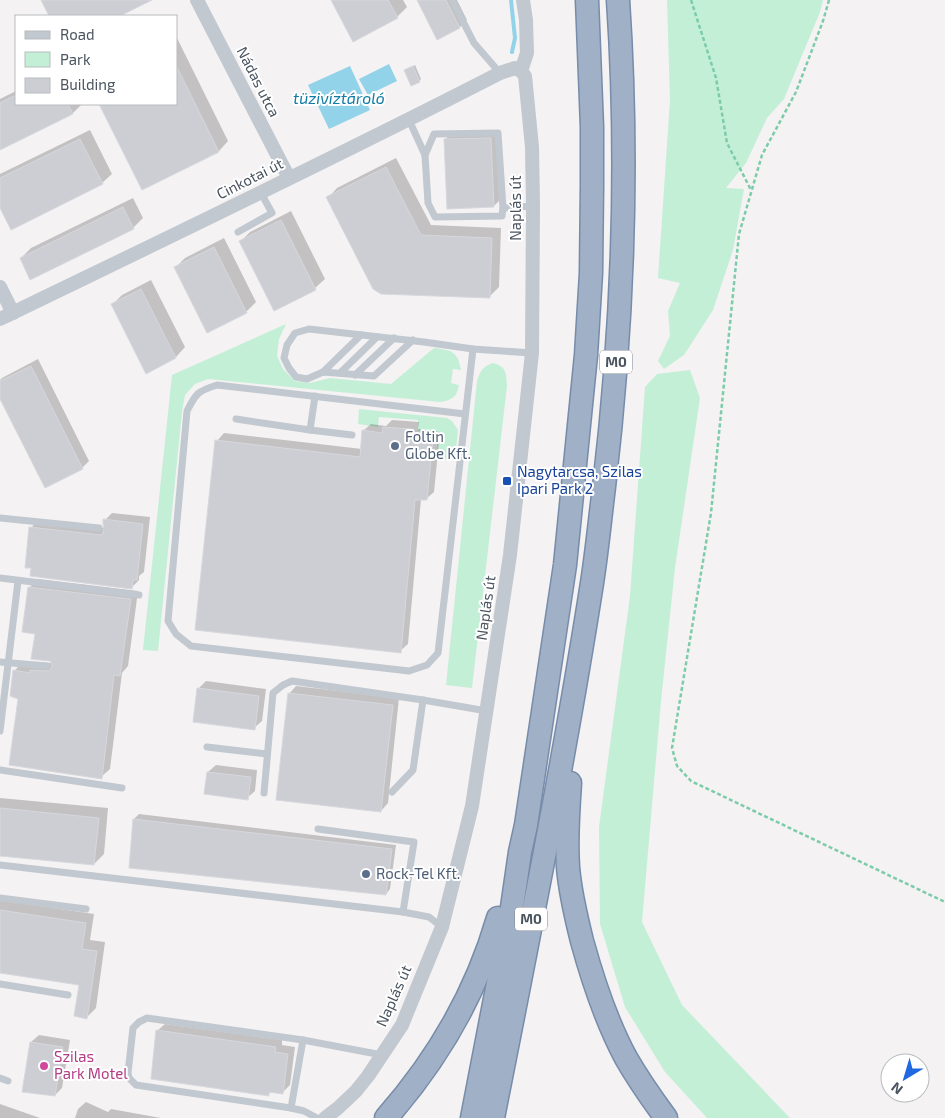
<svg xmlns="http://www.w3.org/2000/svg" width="945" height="1118" font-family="'Exo 2',sans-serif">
<rect width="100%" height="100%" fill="#f4f2f2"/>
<g fill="#c4efd7">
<polygon points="667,0 823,0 820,12 784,99 767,118 746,163 726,188 744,189 733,250 713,310 684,355 664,369 658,361 670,336 668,311 680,283 658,278 670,100"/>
<path d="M286,324l-7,15 -2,17 6,13 12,12 15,2 20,-5 61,6 43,-36c17,2 24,3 27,22l-8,-1 -2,14 8,2c-2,12 -7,15 -19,17l-232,-23 -13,5 -10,11 -3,17 -24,239 -15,-1 29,-275z"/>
<path d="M493,363c14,4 13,10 14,23l-35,302 -26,-3 31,-304c3,-10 6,-15 16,-18z"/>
<polygon points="690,370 700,398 675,568 661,701 642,922 682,1005 790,1118 707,1118 665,1072 625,1007 600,924 599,827 630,596 645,387 657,374"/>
<polygon points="359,409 447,418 452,421 458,430 455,460 436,458 438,434 418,431 418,420 379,417 378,427 358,424"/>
</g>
<g fill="#92d3ea">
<polygon points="389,64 397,81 368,95 359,79"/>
<polygon points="350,66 370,110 329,129 308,85"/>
</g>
<g fill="#0003">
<polygon points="43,0 146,0 142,4 117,16 51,16"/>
<polygon points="332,0 403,0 407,7 397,17"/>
<polygon points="419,0 457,0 467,20 460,27"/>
<polygon points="176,36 228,141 219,151 142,188 101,104 176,104"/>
<polygon points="415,65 421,79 419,81 408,69"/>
<polygon points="16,91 16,104 82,104 73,113 0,149 0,99"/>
<polygon points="90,130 112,174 102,183 0,205 0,174"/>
<polygon points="452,132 498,132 501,199 494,206 445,140"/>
<polygon points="396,158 431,225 501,228 499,287 489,297 328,198 337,188"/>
<polygon points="133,198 143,218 133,228 31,278 21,258 31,248"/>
<polygon points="291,211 325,279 315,288 240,242 250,232"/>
<polygon points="224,238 256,302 246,312 175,268 185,258"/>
<polygon points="151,280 185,347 176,357 112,305 122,295"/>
<polygon points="38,359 89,461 82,468 0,396 0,380 2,378"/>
<polygon points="392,420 419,422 418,429 440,432 434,492 426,499 421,499 408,644 400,651 217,441 224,433 362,449 363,431 371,424 386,426"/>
<polygon points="112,513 150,517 144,572 139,576 139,580 132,587 31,528 38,520 105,528 105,520"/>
<polygon points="38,579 138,591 128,666 122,673 110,769 101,777 20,698 14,671 23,662 53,663 36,633 30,587"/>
<polygon points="206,681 266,689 262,721 254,728 199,688"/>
<polygon points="296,686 399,698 388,803 381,811 289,694"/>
<polygon points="216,765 257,770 255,791 247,798 206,793 208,772"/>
<polygon points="0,798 108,808 104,854 94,864 0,855"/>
<polygon points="139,814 396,845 390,889 386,894 131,867 134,819"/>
<polygon points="0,900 94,914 90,940 105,942 96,1008 87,1017 80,984 0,972"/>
<polygon points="165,1024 282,1040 282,1045 295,1047 290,1085 283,1092 272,1091 268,1095 157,1031"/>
<polygon points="39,1035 70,1040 62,1088 55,1095 31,1042"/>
<polygon points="86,1102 108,1112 111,1109 161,1118 75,1118 78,1109"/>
<polygon points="0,1104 40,1118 0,1118"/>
</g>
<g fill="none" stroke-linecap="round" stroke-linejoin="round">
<polyline stroke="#92d3ea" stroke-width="4" points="511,0 515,38 512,52"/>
</g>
<g fill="#ccced4" stroke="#d6d8dd">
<polygon points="41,0 152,0 120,16 49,16"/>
<polygon points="331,0 388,0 398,18 353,42"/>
<polygon points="417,0 446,0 460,28 437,40"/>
<polygon points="176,65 219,152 142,190 99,104 176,104"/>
<polygon points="413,66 420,82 411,86 404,70"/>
<polygon points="16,95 16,104 68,104 73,114 0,150 0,103"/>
<polygon points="491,138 494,207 447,209 444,139"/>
<polygon points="80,139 103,184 11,230 0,208 0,178"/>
<polygon points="386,167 421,235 492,238 490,298 381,294 373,289 326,197"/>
<polygon points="123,207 134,229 30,280 20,258"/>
<polygon points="281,220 316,290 274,311 239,241"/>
<polygon points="214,247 247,313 207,333 174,267"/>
<polygon points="141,289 176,358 146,374 111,304"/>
<polygon points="31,366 83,469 45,488 0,399 0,381"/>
<polygon points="383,427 412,429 411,436 433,439 427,500 415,500 401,653 195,630 215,440 360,457 362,430 382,433"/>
<polygon points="103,519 143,524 137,580 133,580 132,589 30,576 31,568 25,568 29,527 102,535 104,529 103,524"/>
<polygon points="28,587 131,599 120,676 114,675 102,779 9,765 18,699 10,696 13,670 30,673 30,670 49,671 52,667 52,664 50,661 31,659 35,634 22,632"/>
<polygon points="197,688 259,696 255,730 193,722"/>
<polygon points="288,693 393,705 381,812 276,800"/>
<polygon points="207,772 251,777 248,800 204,794"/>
<polygon points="0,808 99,818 94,865 0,856"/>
<polygon points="133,819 392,849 386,895 129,868"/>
<polygon points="0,910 86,923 82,949 97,951 87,1019 74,1016 79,985 0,973"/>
<polygon points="156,1030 276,1047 275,1052 288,1054 283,1094 269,1092 269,1096 151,1079"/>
<polygon points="30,1042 63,1047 55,1096 22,1092"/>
</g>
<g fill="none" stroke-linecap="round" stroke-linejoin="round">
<g stroke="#778caa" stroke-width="25">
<g id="trunk">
<path d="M570,783c-2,28 -4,56 -2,84 2,25 8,50 14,74 11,40 24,80 44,117 12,21 26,41 40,60"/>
<path d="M386,1118c52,-59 90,-124 112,-200"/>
<polyline points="472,1118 510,921 520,852 526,825 565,565 586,355 591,273 592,186 592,127 587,0"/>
<path d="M493,1118c35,-178 71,-356 99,-535 5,-32 8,-64 12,-96 19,-162 25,-325 14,-487"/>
</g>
</g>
<g stroke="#7cccaa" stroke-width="2.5" stroke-dasharray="4 2.5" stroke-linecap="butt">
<polyline points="691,0 716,78 727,143 751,190"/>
<polyline points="829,0 823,21 796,92 762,155 739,234 711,513 672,748 677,766 691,781 945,902"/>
</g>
<g stroke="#c1c8d0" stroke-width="7">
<polyline points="452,0 474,43 500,73"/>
<polyline points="409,120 425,155 428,203 435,217 502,216 503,208"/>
<polyline points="425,155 434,134 498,133 503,208 533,206"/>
<polyline points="238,232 272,213 261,193"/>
<polyline points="413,340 374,376 323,372 307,379 296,377 289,368 284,358 287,345 295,333 309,329 424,342 473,349 532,353"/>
<polyline points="323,372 361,335"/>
<polyline points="340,373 377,337"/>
<polyline points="355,375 394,338"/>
<polyline points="315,396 310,430 352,435"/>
<path d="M465,414l-248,-29c-19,6 -21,8 -30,26l-19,210 8,13 15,12 218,25 18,-6 11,-12 35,-304"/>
<polyline points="236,419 310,430"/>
<polyline points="0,518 99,528"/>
<polyline points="0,578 139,595"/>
<polyline points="0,662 47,666"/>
<polyline points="0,731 18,581"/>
<polyline points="207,747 267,754"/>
<polyline points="0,770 122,788"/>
<polyline points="392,792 413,770 423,700"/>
<polyline points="264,793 273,693 283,685 292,681 423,700 487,711"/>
<polyline points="318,829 414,842 403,912"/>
<polyline points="0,865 403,912 429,917 442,927"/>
<polyline points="0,898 86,909"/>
<polyline points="0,984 68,995"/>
<polyline points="0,1078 8,1081"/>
<polyline points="291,1108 303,1040"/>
<polyline points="317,1118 304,1111 291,1108 136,1085 129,1078 128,1073 133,1028 139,1022 147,1018 303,1040 382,1055"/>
</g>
<g stroke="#c1c8d0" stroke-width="14">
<polyline points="197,0 289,178"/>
<polyline points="521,71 527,53 526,20 523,0"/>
<polyline points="0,287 13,313"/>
<path d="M0,319c167,-81 335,-161 500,-246l15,-5 6,3 4,5 7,71 1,59 -1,147 -22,202 -38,251 -30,121 -40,98 -34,51 -12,15 -18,17 -13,10"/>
</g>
<use href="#trunk" stroke="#a0b0c6" stroke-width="22"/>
</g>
<g fill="#5c6f8a" stroke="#fff" stroke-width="2">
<circle cx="395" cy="446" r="5"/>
<circle cx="366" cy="874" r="5"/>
</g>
<rect fill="#1a4fb4" stroke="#fff" stroke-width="2" x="502" y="476" width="10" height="10" rx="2.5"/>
<circle fill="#d1479c" stroke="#fff" stroke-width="2" cx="44" cy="1066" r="5"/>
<g text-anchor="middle" stroke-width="4" stroke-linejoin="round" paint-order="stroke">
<g fill="#fff" stroke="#80878f" stroke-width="1">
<rect x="600" y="350.5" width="32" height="23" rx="4"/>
<rect x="515" y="907.5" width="32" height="23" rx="4"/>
</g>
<g font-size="14" font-weight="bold" fill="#4a545f">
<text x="616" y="367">M0</text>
<text x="531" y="924">M0</text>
</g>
<g font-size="15" fill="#4a545f" stroke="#fff">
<text transform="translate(258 82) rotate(63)" y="5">Nádas utca</text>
<text transform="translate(250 179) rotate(-27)" y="5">Cinkotai út</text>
<text transform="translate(516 208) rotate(-90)" y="5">Naplás út</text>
<text transform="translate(486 608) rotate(-82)" y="5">Naplás út</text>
<text transform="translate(394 996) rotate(-66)" y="5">Naplás út</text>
</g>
<g font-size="15" fill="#4e5e75" stroke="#fff" text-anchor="start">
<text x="405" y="442">Foltin<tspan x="405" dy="17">Globe Kft.</tspan></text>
<text x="376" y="879">Rock-Tel Kft.</text>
</g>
<g font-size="15" fill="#164399" stroke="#fff" text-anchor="start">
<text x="517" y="477">Nagytarcsa, Szilas<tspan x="517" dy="17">Ipari Park 2</tspan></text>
</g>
<g font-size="15" fill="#b23c85" stroke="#fff" text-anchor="start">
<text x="54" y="1062">Szilas<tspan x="54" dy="17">Park Motel</tspan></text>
</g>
<g font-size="16" font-style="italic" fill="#117ca4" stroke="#fff">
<text x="339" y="104">tüzivíztároló</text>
</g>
</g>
<rect x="15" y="15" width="162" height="90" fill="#ffffff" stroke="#b7bbbf"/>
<rect x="25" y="31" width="25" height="8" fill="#c1c8d0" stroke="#b7bbbf"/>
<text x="60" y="40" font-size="15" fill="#4a545f">Road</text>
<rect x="25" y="52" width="25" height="15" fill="#c4efd7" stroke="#b7bbbf"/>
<text x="60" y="65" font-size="15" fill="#4a545f">Park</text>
<rect x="25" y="78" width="25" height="15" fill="#ccced4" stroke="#b7bbbf"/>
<text x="60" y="90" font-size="15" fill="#4a545f">Building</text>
<g transform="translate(905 1078) rotate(218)"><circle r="24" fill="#ffffff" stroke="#b7bbbf"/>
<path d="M0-4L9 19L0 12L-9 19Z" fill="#2068e0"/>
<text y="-8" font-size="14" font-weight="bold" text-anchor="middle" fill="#4a545f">N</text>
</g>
</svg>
